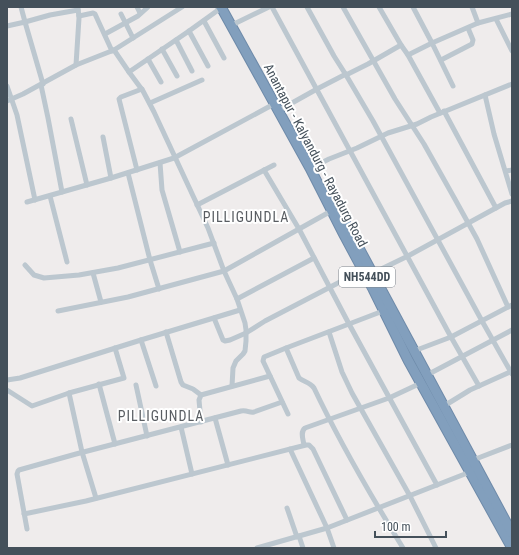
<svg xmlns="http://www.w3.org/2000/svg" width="519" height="555" font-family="'Roboto Condensed',sans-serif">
<rect width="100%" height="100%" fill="#efecec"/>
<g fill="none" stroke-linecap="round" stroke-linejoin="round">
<g stroke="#6e8aa9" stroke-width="11">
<g id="highway">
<polyline points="221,7 310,168 343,233 373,289 408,360 512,548"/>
<polyline points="331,196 512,533"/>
</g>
</g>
<g stroke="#bcc7cf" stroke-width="5">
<polyline points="21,7 25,22 50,15 78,10"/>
<polyline points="137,7 140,13"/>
<polyline points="272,7 451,337 479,386"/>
<polyline points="307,7 334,56 346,75 368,64 401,45 408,55 432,43 478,23"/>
<polyline points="343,7 395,99 424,144 456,201 477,239 508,307"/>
<polyline points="379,7 401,45"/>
<polyline points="413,7 432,43 453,86"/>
<polyline points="472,7 478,23 512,14"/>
<polyline points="121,14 133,38"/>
<polyline points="79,16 93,13 95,14 112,51"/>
<polyline points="496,19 512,51"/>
<polyline points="204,21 224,58"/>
<polyline points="236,23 269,7"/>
<polyline points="7,26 25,22 43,84"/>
<polyline points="189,31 208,66"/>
<polyline points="105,34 138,16 148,7"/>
<polyline points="176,40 192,71"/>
<polyline points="162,49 177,76"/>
<polyline points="114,50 129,72 189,31 221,8"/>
<polyline points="408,55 440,113"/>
<polyline points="148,59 161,82"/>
<polyline points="441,60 472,44 473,40 468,28"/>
<polyline points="76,65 79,18 78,8"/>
<polyline points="129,72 143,91 154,112 208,228 224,271 237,299 245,323 246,330 246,341 245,351 243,354 236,361 233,368 232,386"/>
<polyline points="346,75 373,121 482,321 512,374"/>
<polyline points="41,85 48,118 62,192"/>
<polyline points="7,86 17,115 35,200"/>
<polyline points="485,95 494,134 512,194"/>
<polyline points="7,101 23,94 76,65 114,50 182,7"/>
<polyline points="150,103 202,80"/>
<polyline points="283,108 317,89 346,74"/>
<polyline points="444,111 496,208"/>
<polyline points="71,119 87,185"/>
<polyline points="103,137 111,178"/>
<polyline points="160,163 162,190 180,252"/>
<polyline points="315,166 329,159 357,148 388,133 417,124 431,117 512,84"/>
<polyline points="137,170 119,99 121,97 142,89"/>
<polyline points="264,170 299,229 349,324 437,485"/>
<polyline points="506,171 512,170"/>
<polyline points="128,173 150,260 159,289"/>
<polyline points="50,196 67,262"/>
<polyline points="27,202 111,178 174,158 274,104"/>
<polyline points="197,205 274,165"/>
<polyline points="25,265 34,275 44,278 79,275 118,268 214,243"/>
<polyline points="93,273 101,302"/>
<polyline points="373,273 408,256 505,203 512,201"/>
<polyline points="237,299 314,258"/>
<polyline points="58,311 128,297 224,271 333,210"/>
<polyline points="214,318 223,340 225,341 230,340 246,333 265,321 363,270"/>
<polyline points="166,332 181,382 183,385 193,389 201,395"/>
<polyline points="329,332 342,372 352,393 410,496 436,548"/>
<polyline points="141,340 156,386"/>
<path d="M286,348l13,30c5,4 11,4 15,10 26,55 57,108 89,160"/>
<polyline points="414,351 451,337 512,305"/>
<polyline points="427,375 512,330"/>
<polyline points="7,380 20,378 141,340 240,310"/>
<polyline points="99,384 115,444"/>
<polyline points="136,385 147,436"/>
<polyline points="7,390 32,406 69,393 124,378 115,348"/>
<polyline points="69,393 82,452 96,498"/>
<polyline points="444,406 470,390 512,371"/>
<polyline points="288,414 263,361 264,357 286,348 349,324 383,311"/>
<polyline points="215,418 228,465"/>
<polyline points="201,422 199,400 201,395 270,376"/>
<polyline points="181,427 192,474"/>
<path d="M304,445c-1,-6 -4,-13 1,-17l84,-30 32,-15"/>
<polyline points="290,449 327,528 334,548"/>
<polyline points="473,460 512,445"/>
<polyline points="287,508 297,537"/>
<polyline points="24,514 86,501 306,445 309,445 313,449 347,520"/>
<path d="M27,529l-10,-55 1,-3 1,-1 57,-16 165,-43c7,-1 8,2 13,1l28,-10"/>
<polyline points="299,536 303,548"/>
<polyline points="257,548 327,528 470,472"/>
</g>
<use href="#highway" stroke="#829fbd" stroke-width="9"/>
</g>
<g text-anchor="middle" stroke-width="4" stroke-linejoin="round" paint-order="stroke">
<rect fill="#fff" stroke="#7c848c" stroke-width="1" x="339" y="267" width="56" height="20" rx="3"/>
<g font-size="12" font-weight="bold" fill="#44505a">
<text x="367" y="281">NH544DD</text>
</g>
<g font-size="13" fill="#44505a" stroke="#fff">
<text transform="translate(316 155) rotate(62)" y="5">Anantapur - Kalyandurg - Rayadurg Road</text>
</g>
<g font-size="14" letter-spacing="1" fill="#595d62" stroke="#fff">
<text x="246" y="222">PILLIGUNDLA</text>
<text x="161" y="421">PILLIGUNDLA</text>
</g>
</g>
<rect width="519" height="555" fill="none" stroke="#44505a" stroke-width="16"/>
<path d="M375 531v6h71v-6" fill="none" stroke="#44505a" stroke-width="2"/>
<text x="381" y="531" font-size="12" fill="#44505a" stroke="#ffffff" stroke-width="3" paint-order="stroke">100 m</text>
</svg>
